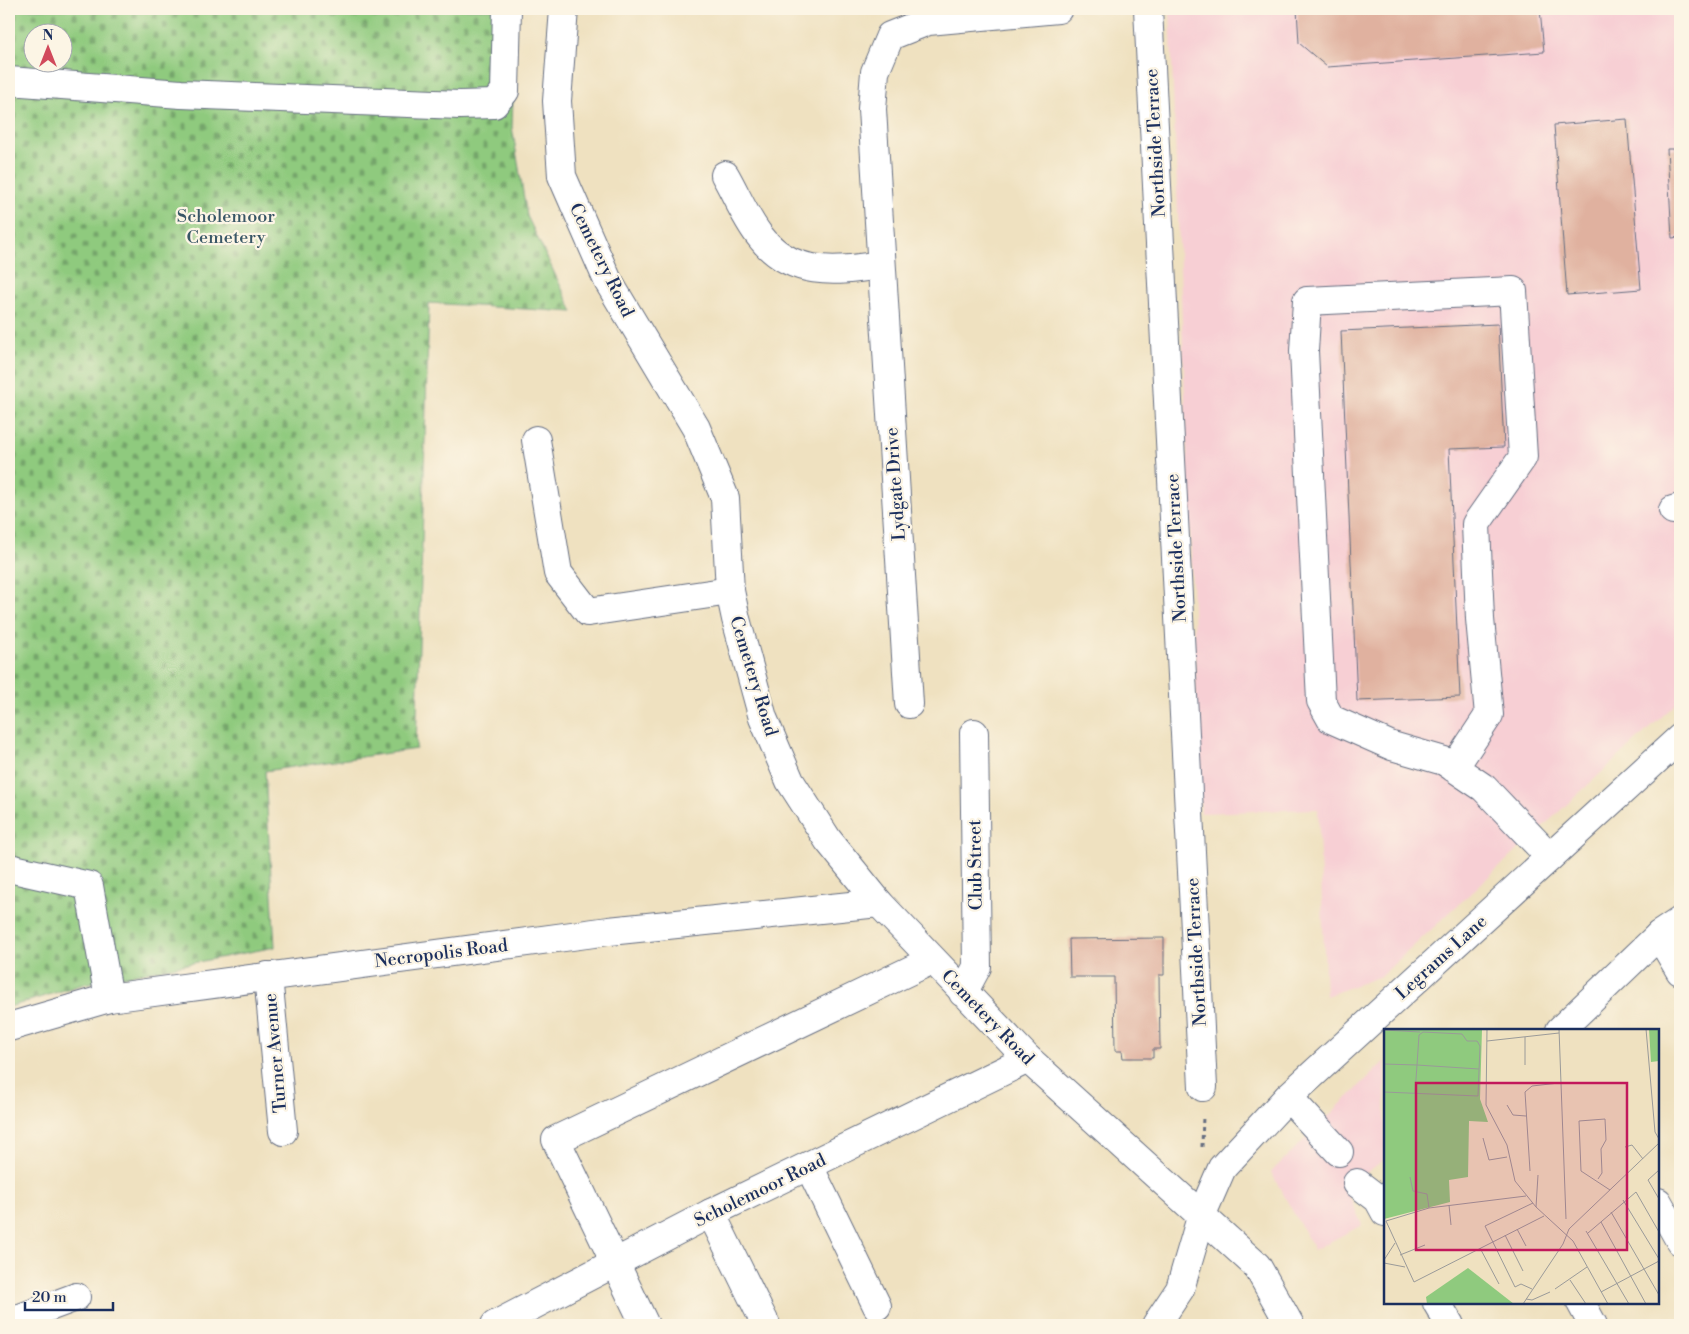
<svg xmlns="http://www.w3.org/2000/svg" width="1689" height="1334" font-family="'Libre Bodoni',serif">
<defs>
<pattern id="cemetery-stones" width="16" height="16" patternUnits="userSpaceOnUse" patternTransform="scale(1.25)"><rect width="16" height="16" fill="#8fca7e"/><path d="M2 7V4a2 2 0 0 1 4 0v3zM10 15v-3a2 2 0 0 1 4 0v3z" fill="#74a46a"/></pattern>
</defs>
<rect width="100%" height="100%" fill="#fcf5e5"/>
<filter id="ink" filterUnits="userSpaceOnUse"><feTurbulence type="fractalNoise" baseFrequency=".02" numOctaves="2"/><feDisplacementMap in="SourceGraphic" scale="10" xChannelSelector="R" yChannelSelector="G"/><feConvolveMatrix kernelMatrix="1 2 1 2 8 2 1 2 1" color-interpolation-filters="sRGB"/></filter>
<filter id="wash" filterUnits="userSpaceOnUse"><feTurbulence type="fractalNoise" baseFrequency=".0096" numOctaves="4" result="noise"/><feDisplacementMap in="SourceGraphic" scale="20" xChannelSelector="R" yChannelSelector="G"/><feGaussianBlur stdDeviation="1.12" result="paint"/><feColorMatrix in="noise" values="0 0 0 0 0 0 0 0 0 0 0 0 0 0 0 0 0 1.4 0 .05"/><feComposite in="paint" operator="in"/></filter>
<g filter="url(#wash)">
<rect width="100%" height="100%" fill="#efe1c0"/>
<g fill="#f7cfd4">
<polygon points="1170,9 1680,9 1680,700 1381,976 1326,996 1318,809 1201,813"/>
<polygon points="1385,1061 1385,1159 1346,1188 1362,1225 1314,1250 1271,1172"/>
</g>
<path fill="url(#cemetery-stones)" stroke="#557c6e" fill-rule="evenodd" d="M9,9h507l-4,118 15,89 46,96 -144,-9 -13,446 -151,22 10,176 -191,37 -75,23zM32,32h30v30h-30z"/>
<g id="blocks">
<g fill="#e0b19f">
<polygon points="1297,9 1540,9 1544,52 1327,67 1299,43"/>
<polygon points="1627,119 1641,289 1567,295 1554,125"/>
<polygon points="1667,149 1680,149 1680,237 1672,238"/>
<polygon points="1498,324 1504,447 1449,449 1460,697 1357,701 1341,331"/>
<polygon points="1164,938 1164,975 1159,975 1160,1049 1153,1049 1153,1058 1123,1058 1122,1051 1115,1051 1114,977 1070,977 1069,939"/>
</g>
</g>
</g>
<g filter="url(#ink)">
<use href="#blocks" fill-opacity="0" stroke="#656d80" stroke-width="1"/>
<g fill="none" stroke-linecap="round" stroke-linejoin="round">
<g stroke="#656d80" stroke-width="30">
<g id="minor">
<polyline points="564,9 557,101 562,176 608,281 696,428 725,498 730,591 736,619 763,718 790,781 828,840 879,903 1028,1059 1257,1266 1290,1325"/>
<polyline points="1148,9 1203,1087"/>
<polyline points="9,81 181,94 460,105 494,104 505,91 507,9"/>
<path d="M725,175c11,19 20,42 34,60 31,42 76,37 122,30"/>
<polyline points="536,440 558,573 588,612 730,591"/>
<polyline points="1673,510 1680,508"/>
<polyline points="909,704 872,109 875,72 890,36 928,21 1058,9"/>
<polyline points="1454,768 1489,715 1480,619 1476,524 1523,457 1513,291 1307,301 1304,351 1321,701 1331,719 1392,746 1444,761 1484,788 1550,857"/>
<polyline points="9,868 89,886 109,998"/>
<polyline points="1659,935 1680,971"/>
<polyline points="268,976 283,1131"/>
<polyline points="963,993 977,967 974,733"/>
<polyline points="9,1027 109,998 609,931 879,903"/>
<polyline points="1560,1030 1659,935 1680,921"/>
<polyline points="1288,1097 1339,1152"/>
<polyline points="809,1166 877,1306"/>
<polyline points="1357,1183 1378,1199 1385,1212"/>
<polyline points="1658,1202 1680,1241"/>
<polyline points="711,1213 766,1325"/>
<polyline points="1437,1303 1450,1325"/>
<polyline points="1581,1303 1593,1325"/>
<polyline points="9,1322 76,1297"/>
<polyline points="495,1325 711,1213 1028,1059"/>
<polyline points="645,1325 556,1140 932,960"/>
<polyline points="1156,1325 1180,1289 1202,1214 1222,1168 1288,1097 1680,738"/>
</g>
</g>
<polyline stroke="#656d80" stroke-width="3" stroke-dasharray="4 4" stroke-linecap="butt" points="1202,1147 1203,1115"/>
<use href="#minor" stroke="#fff" stroke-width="28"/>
</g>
</g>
<g text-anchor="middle" stroke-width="4.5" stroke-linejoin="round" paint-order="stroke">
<g font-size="18" fill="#1b2f5e" stroke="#fcf5e5">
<text transform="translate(1155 143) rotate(-93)" y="6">Northside Terrace</text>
<text transform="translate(602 260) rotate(64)" y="6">Cemetery Road</text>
<text transform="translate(895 484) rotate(-94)" y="6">Lydgate Drive</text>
<text transform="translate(1176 548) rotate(-93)" y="6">Northside Terrace</text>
<text transform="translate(754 676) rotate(73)" y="6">Cemetery Road</text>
<text transform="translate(975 865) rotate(-91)" y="6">Club Street</text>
<text transform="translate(1196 952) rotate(-93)" y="6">Northside Terrace</text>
<text transform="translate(441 953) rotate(-7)" y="6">Necropolis Road</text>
<text transform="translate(1441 957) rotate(-42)" y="6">Legrams Lane</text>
<text transform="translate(988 1017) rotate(46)" y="6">Cemetery Road</text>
<text transform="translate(275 1053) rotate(-95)" y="6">Turner Avenue</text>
<text transform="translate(760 1190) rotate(-26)" y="6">Scholemoor Road</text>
</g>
<g font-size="18" fill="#385666" stroke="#fcf5e5">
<text x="226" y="222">Scholemoor<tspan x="226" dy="21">Cemetery</tspan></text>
</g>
</g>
<g transform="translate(1384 1029)">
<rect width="275" height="275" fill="#efe1c0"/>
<path d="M265,0h10v32l-8,1z" fill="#8fca7e"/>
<path d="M0,0h98l-2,70 8,23 -19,-1 -1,56 -19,3 1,22 -66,17z" fill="#8fca7e"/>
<path d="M84,239l46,36h-87l-1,-7z" fill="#8fca7e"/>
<path fill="none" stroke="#9a9a99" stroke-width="1" d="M103,0l-1,76 21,40 8,36 21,26 37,34 35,63M175,0l7,190M262,0l9,103 4,7M0,1l36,2M141,8v28M103,12l72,-8M0,35l33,1 2,-30 4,-3 39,2 5,7h10l3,5 -2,50 -94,-4M31,64l2,-28 62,4M123,76l6,10 13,1M99,109l6,22 18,-3M241,118l7,-2 11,14M275,141l-11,10 11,19M146,142l-5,-79 7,-6 27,-3M26,148l3,14 14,3 2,14M214,150l4,-6 -1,-24 5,-9 -1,-21 -26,2 2,50 29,19M239,171l36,59M65,176l2,20M152,178l2,-32M227,183l48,83M2,192l28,61 130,-66M2,192l43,-13 97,-12M217,193l45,82M133,200l9,17M202,202l43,73M204,204l48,-41 23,40M121,206l18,36M96,219l19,36M16,226l25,-10M0,231l11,-17M0,234l21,4M186,251l16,24M148,260l-11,-5 -6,3 -30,-61 48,-23M171,260l32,-22M217,263l58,-31M142,270l6,1 18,-8M139,275l40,-60 6,-15 90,-86"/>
<path fill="#c2185b" fill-opacity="0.15" stroke="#c2185b" stroke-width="2.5" d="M32,54h211v167h-211z"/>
<rect width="275" height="275" fill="none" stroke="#1b2f5e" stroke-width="2.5"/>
</g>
<rect width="1689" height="1334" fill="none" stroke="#fcf5e5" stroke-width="30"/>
<g transform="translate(48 48)"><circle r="24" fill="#fcf5e5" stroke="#a2a6af"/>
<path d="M0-4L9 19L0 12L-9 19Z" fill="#d1495b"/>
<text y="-8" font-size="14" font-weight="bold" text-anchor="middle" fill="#1b2f5e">N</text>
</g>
<path d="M25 1302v8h88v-8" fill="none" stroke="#1b2f5e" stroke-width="2.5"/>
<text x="32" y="1302" font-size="15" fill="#1b2f5e" stroke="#fcf5e5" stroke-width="4" paint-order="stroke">20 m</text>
</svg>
